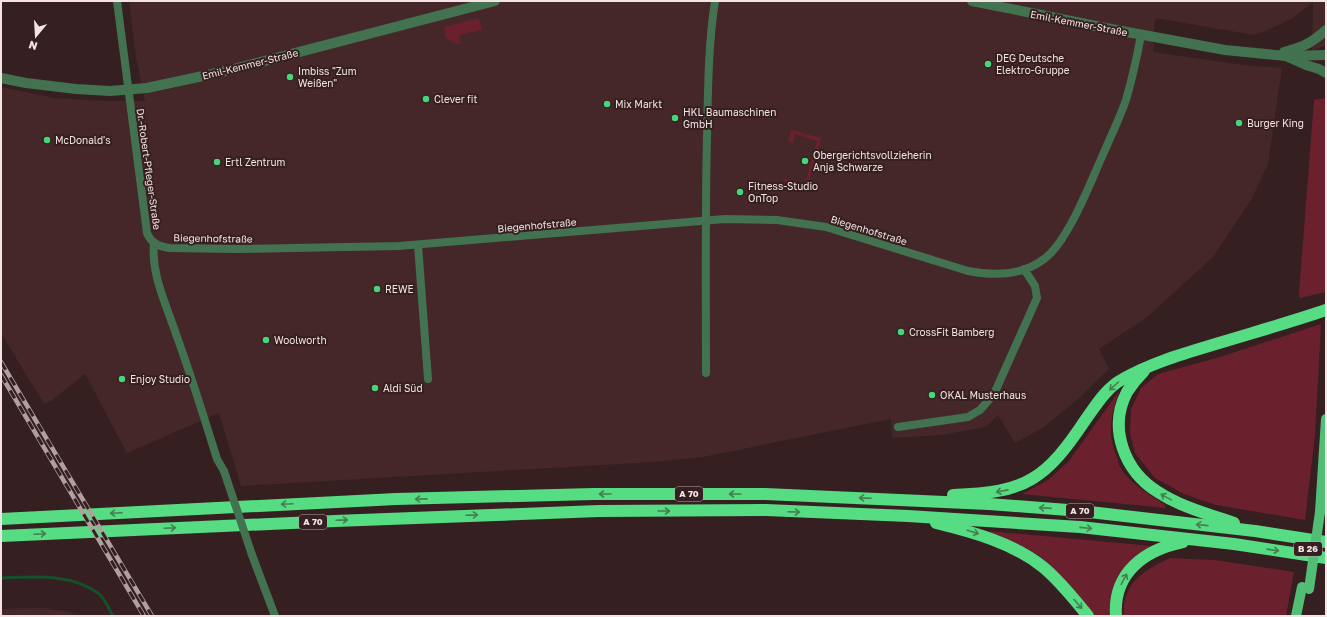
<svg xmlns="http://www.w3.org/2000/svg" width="1327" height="617" font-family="'Golos Text',sans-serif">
<rect width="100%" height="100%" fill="#361f20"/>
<g fill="#452729">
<polygon points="129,1 1326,1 1326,45 1312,51 1313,2 1293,18 1266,31 1254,35 1155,18 1153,52 1243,65 1282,68 1268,164 1251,200 1213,257 1146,318 1099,349 1109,369 1078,399 1044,427 1015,443 998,415 986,427 941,435 892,438 891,419 703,457 653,462 241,486 219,413 127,453 85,374 52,400 44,404 1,333 1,87 55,98 102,101 145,101 136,57"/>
<polygon points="43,608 71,612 75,616 1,616 1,609"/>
</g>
<g fill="#6a212d">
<polygon points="479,18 482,30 459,35 461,43 456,44 446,38 444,27"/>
<polygon points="1326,98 1326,292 1300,298 1299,293 1314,100"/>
<polygon points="791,130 821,138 808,185 805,184 804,186 798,184 796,190 784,181 783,178 805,184 817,141 795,134 793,143 788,142"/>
<polygon points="1321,324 1315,435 1305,520 1216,505 1184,494 1155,478 1135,453 1130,433 1131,409 1141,388 1158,374 1220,357"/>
<path d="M1119,391c-8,24 -12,42 -2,66 1,4 2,9 4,12 9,14 29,26 43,35l2,4 -144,-14 26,-14 21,-19z"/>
<path d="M988,531l165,15 -9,6 -33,64h-16c-18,-21 -35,-44 -57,-61 -15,-10 -34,-17 -50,-24z"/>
<path d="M1170,558l45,2 79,12 -8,44h-162c-3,-32 20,-46 46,-58z"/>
</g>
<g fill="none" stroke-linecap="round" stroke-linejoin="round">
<path stroke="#14512b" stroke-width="3" d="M1,578c32,-1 70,-5 97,15 6,4 11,16 15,23"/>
<g stroke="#42724f" stroke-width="8">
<path d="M117,1l30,232c4,10 11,13 22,15l68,1 162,-3 326,-27 52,1 49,7 142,44c26,5 54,5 76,-12 23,-16 45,-73 57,-100 8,-19 18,-39 25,-59 6,-21 11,-43 15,-65"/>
<path d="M154,243c-3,32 12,61 22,91 15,41 28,83 41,125l7,12"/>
<polyline points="418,245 428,379"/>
<path d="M706,373c0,-79 -1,-157 1,-236 1,-45 1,-91 8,-136"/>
<polyline points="898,427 968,417 980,410 994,394 1037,298 1035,286 1024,269"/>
<polyline points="252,555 275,616"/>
</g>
<g stroke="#42724f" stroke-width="10">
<polyline points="972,1 1111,29 1225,50 1286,56 1326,55"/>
<path d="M1284,52c19,-5 28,-9 42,-22"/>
<polyline points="1288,57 1306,65 1319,69 1326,73"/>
<polyline points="1,78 26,83 76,89 110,91 147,88 226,71 495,1"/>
</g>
<g stroke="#52be75" stroke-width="10">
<polyline points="1320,512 1326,419"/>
<polyline points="1296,616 1302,587"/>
</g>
<g stroke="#56dc83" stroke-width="12">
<path d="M1144,371c-6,6 -12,13 -17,21 -19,36 -3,79 31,100 23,15 50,22 76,31"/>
<path d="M953,495c74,-2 93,-16 133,-76 10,-14 21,-32 37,-40 30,-17 63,-26 96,-36 36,-11 72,-21 107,-33"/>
<polyline points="1,519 396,499 593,494 765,494 989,504 1081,511 1255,531 1326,542"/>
<path d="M936,523c37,9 77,20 107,44 17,14 31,32 45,49"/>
<polyline points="1,536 335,521 599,511 766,510 908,516 1080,527 1234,544 1326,558"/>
<path d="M1116,616c-3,-43 28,-66 67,-74"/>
</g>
<g stroke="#b19e9f" stroke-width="4.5">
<g id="rail">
<polyline points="1,362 152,616"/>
<polyline points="1,375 144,616"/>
</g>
</g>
<use href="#rail" stroke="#361f20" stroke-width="3" stroke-dasharray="9" stroke-linecap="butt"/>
<polyline stroke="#42724f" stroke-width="8" points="224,471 252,555"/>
<polyline stroke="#52be75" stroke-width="10" points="1309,589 1320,512"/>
</g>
<defs><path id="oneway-shaft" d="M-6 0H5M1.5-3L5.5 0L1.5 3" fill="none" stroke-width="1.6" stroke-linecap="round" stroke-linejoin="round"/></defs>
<g stroke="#467e52">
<use href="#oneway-shaft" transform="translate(1114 386) rotate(138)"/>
<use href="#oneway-shaft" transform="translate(1002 491) rotate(169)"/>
<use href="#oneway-shaft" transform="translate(605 494) rotate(-180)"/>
<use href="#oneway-shaft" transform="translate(735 494) rotate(-180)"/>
<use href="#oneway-shaft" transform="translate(1166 497) rotate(-151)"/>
<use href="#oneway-shaft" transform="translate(865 498) rotate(-178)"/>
<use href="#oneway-shaft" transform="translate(421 499) rotate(179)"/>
<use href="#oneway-shaft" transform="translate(287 504) rotate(177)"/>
<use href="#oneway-shaft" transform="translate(1045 508) rotate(-176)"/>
<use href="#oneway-shaft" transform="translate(664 511)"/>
<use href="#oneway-shaft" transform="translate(794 512) rotate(2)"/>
<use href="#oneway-shaft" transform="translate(116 513) rotate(177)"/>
<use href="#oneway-shaft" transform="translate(472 515) rotate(-2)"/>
<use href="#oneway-shaft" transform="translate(342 520) rotate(-2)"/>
<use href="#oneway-shaft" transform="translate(1202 525) rotate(-174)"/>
<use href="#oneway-shaft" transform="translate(170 528) rotate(-3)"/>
<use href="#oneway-shaft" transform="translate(1086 528) rotate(6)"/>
<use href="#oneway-shaft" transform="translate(973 532) rotate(18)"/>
<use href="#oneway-shaft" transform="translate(40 534) rotate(-3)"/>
<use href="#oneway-shaft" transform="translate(1273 550) rotate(8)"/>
<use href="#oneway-shaft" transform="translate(1124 579) rotate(-62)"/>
<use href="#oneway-shaft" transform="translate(1078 604) rotate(49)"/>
</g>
<g fill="#45d77a" stroke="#361f20" stroke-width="1.5">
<circle cx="988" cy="64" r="4"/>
<circle cx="290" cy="77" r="4"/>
<circle cx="426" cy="99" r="4"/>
<circle cx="607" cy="104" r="4"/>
<circle cx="675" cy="118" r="4"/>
<circle cx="1239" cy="123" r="4"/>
<circle cx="47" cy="140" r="4"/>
<circle cx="805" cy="161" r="4"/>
<circle cx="217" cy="162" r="4"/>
<circle cx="740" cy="192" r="4"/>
<circle cx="377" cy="289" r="4"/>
<circle cx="901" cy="332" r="4"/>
<circle cx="266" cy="340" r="4"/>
<circle cx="122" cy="379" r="4"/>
<circle cx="375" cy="388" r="4"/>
<circle cx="932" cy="395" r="4"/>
</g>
<g text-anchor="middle" stroke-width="4" stroke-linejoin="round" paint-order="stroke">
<g fill="#361f20" stroke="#bba8a9" stroke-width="1">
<rect x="675" y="487" width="28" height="14" rx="3"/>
<rect x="1066" y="504" width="28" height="14" rx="3"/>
<rect x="299" y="515" width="28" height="14" rx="3"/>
<rect x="1294" y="542" width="28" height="14" rx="3"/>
</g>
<g font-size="9" font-weight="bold" fill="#f4e3e4">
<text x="689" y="497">A 70</text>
<text x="1080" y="514">A 70</text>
<text x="313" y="525">A 70</text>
<text x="1308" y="552">B 26</text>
</g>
<g font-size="10" fill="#f4e3e4" stroke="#361f20">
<text transform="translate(1079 23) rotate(11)" y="4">Emil-Kemmer-Straße</text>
<text transform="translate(250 64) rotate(-14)" y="4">Emil-Kemmer-Straße</text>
<text transform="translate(149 169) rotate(82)" y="4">Dr.-Robert-Pfleger-Straße</text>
<text transform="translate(537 225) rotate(-5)" y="4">Biegenhofstraße</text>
<text transform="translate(869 230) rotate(17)" y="4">Biegenhofstraße</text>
<text transform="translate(213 238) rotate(1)" y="4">Biegenhofstraße</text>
</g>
<g font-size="10" fill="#f4e3e4" stroke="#361f20" text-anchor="start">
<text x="996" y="62">DEG Deutsche<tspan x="996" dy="12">Elektro-Gruppe</tspan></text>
<text x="298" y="75">Imbiss "Zum<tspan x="298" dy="12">Weißen"</tspan></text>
<text x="434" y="103">Clever fit</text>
<text x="615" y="108">Mix Markt</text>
<text x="683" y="116">HKL Baumaschinen<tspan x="683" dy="12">GmbH</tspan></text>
<text x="1247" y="127">Burger King</text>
<text x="55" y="144">McDonald's</text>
<text x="813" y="159">Obergerichtsvollzieherin<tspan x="813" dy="12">Anja Schwarze</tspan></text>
<text x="225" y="166">Ertl Zentrum</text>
<text x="748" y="190">Fitness-Studio<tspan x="748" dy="12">OnTop</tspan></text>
<text x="385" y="293">REWE</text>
<text x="909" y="336">CrossFit Bamberg</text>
<text x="274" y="344">Woolworth</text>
<text x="130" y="383">Enjoy Studio</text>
<text x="383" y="392">Aldi Süd</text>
<text x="940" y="399">OKAL Musterhaus</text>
</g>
</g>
<rect width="1327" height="617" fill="none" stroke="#f4e3e4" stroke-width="4"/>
<g transform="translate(36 36) rotate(198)" stroke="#361f20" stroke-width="3" paint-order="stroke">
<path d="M0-3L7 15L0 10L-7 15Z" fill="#f4e3e4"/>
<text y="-6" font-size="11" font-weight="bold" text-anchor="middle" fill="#f4e3e4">N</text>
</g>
</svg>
